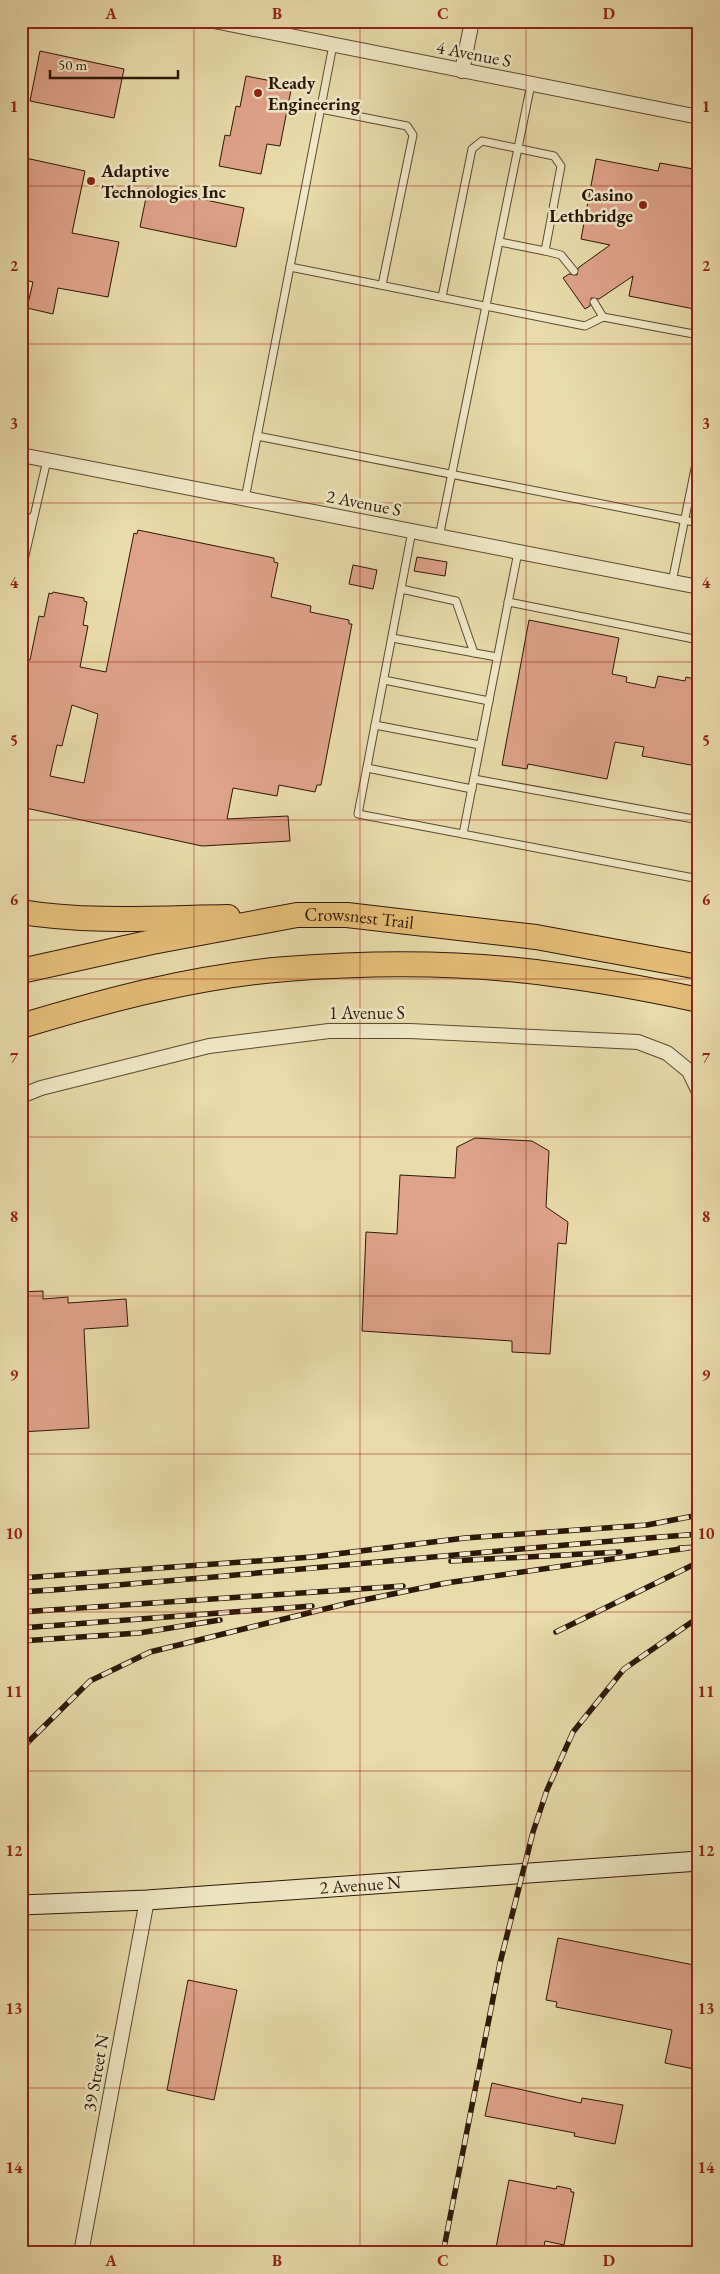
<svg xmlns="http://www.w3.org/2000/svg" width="720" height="2274" font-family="'EB Garamond',serif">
<rect width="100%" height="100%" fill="#e9dbab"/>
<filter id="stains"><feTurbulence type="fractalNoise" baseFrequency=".004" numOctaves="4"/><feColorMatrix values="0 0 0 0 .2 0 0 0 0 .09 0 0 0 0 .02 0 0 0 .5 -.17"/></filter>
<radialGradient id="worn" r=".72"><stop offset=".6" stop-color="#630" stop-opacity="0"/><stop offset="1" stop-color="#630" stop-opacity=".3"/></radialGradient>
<g fill="#dfa38b" stroke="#2d1709" fill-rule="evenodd">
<polygon points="40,51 124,69 114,118 30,101"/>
<polygon points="246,76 292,85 280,146 267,144 261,174 219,166 225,135 230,136 236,106 240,107"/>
<polygon points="21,157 85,171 72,233 119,242 108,297 58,288 53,314 27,308 33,282 21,279"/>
<polygon points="596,159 658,171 660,163 699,170 699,310 629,296 633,276 599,299 591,298 590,306 585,309 563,278 569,274 577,275 578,268 610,245 581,239"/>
<polygon points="148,188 244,208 236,247 140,227"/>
<path d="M138,530l136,28v4l4,1 -7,34 40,9 -1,6 39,8v4h3l-31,161h-4l-2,7 -36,-7 -2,11 -44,-8 -6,31 61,-3 2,25 -88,5 -181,-39v-148l9,1 9,-44 5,1 5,-24 3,1 1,-2 31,6v3l3,1 -4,23 5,1 -8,41 26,5 28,-139 3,1zM72,705l26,9 -14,69 -34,-7 7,-31 5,1z"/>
<polygon points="417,557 447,562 445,576 414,571"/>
<polygon points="353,565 377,570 373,589 349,584"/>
<polygon points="529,620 619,638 612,674 627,677 626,682 655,688 658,676 685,681 686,677 699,680 699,751 696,766 642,756 644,747 615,742 607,779 528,764 527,769 502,765"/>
<polygon points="475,1138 532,1141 549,1151 546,1207 568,1222 566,1244 558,1243 550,1354 512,1352 512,1341 362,1331 366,1232 397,1234 400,1175 455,1178 457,1147"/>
<polygon points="43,1291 43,1299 68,1297 68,1303 126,1299 128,1326 84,1329 89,1428 21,1432 21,1292"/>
<polygon points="558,1938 699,1966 699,2070 665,2063 672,2030 556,2007 557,2002 546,2000"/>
<polygon points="188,1980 237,1990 214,2100 167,2090"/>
<polygon points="492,2083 581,2103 582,2098 623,2105 615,2144 574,2136 575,2133 485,2116"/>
<polygon points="509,2180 556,2189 557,2186 571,2189 571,2192 574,2192 564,2245 545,2241 543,2253 495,2253"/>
</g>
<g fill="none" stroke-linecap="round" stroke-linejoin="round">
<g stroke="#5c4832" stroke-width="9">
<g id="lane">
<polyline points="321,109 407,126 413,135 382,285"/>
<polyline points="545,251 561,255 574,271"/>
<polyline points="290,267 585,326 603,317 699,335"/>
<polyline points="442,297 472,149 482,141 554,156 561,166 545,251 500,242"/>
<polyline points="594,302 603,317"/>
<polyline points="257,436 699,523"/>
<polyline points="245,499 333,45"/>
<polyline points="21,527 33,516"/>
<polyline points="412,531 358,814 699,879"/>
<polyline points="439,537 531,84"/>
<polyline points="21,573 47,460"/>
<polyline points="672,582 699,449"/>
<polyline points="401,589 456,601 474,653"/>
<polyline points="508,602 699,640"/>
<polyline points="392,638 497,657"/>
<polyline points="384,680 489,701"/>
<polyline points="375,725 480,745"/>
<polyline points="367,768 472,789"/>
<polyline points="474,779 699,820"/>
<polyline points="463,834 518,552"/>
</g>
</g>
<g stroke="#5c4832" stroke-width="16">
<g id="street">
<polyline points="214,21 699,117"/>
<polyline points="462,71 472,21"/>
<polyline points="21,455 699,587"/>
<polyline points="21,1096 41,1088 209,1046 329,1031 410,1031 638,1042 667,1053 689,1071 699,1092"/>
<polyline points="81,2253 147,1900"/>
</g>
</g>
<g stroke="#2d1709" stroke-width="21">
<g id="secondary">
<path id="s1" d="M21,1905l126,-5 552,-39"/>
</g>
</g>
<g stroke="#2d1709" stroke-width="26">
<g id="highway">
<path d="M21,912c68,11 138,6 207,5"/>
<path id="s2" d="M21,971l131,-29 145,-27h50l189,22 163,30"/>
<path d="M21,1026c86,-26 176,-50 265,-57 90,-7 183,-7 272,6 47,6 94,15 141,25"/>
</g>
</g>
<use href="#lane" stroke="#f1e8c8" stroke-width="7"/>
<use href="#street" stroke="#f1e8c8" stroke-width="14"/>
<use href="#secondary" stroke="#f1e8c8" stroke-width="19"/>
<use href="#highway" stroke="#e4be76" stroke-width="24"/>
<g stroke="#2d1709" stroke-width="5.5">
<g id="rail">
<polyline points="680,1548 699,1547"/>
<polyline points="451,1561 620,1552"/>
<polyline points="21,1578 312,1557 465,1538 647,1525 699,1515"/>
<path d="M21,1592c226,-15 452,-41 678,-58"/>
<polyline points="21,1612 403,1586"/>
<polyline points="21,1628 312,1606"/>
<polyline points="556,1632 699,1562"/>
<polyline points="21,1641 139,1633 220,1620"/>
<polyline points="21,1749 90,1681 150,1652 349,1603 446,1583 688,1548"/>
<polyline points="443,2253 500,1963 533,1832 547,1790 573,1732 624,1669 699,1617"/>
</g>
</g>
<use href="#rail" stroke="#f1e8c8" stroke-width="4" stroke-dasharray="11" stroke-linecap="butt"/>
</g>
<path fill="none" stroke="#8f2418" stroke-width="1" stroke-opacity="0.55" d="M194,21v2232M360,21v2232M526,21v2232M21,186h678M21,344h678M21,503h678M21,662h678M21,820h678M21,979h678M21,1137h678M21,1296h678M21,1454h678M21,1612h678M21,1771h678M21,1930h678M21,2088h678"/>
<g fill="#8f2418" stroke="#f1e8c8" stroke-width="2">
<circle cx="258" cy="93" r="5"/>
<circle cx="91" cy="181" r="5"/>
<circle cx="643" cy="205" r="5"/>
</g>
<g text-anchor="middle" stroke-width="5" stroke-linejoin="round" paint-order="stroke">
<g font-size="18" fill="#2d1709" stroke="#f1e8c8">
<text transform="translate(474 54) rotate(11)" y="6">4 Avenue S</text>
<text transform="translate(364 503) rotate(11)" y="6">2 Avenue S</text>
<text dy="6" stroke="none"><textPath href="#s2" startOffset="344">Crowsnest Trail</textPath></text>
<text x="367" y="1019">1 Avenue S</text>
<text dy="6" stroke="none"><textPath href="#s1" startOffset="340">2 Avenue N</textPath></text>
<text transform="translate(96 2073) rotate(-80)" y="6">39 Street N</text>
</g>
<g font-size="18" font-weight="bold" fill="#2d1709" stroke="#f1e8c8" text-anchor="start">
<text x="268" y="89">Ready<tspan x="268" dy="21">Engineering</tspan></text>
<text x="101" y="177">Adaptive<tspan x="101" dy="21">Technologies Inc</tspan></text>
<text x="633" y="201" text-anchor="end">Casino<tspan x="633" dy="21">Lethbridge</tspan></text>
</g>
</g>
<rect width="720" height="2274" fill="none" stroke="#e9dbab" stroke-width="55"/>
<path d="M50 70v8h128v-8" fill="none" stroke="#2d1709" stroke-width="2.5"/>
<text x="58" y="70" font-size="15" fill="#2d1709" stroke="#f1e8c8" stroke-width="4" paint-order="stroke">50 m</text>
<rect x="28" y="28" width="664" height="2218" fill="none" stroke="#8f2418" stroke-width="2"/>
<g font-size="16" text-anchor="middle" font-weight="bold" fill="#8f2418">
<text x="111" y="19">A</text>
<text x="277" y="19">B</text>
<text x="443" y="19">C</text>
<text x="609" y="19">D</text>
<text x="14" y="112">1</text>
<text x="706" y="112">1</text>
<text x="14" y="271">2</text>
<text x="706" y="271">2</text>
<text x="14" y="429">3</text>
<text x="706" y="429">3</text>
<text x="14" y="588">4</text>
<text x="706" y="588">4</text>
<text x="14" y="746">5</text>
<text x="706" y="746">5</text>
<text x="14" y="905">6</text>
<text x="706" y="905">6</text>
<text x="14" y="1063">7</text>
<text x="706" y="1063">7</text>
<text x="14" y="1222">8</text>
<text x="706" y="1222">8</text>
<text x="14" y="1380">9</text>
<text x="706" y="1380">9</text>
<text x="14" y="1539">10</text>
<text x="706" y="1539">10</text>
<text x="14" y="1697">11</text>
<text x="706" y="1697">11</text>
<text x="14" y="1856">12</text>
<text x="706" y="1856">12</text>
<text x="14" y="2014">13</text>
<text x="706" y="2014">13</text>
<text x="14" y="2173">14</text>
<text x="706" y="2173">14</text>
<text x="111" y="2266">A</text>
<text x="277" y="2266">B</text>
<text x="443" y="2266">C</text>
<text x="609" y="2266">D</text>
</g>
<rect width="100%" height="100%" filter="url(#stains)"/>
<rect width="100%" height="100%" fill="url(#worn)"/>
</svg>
